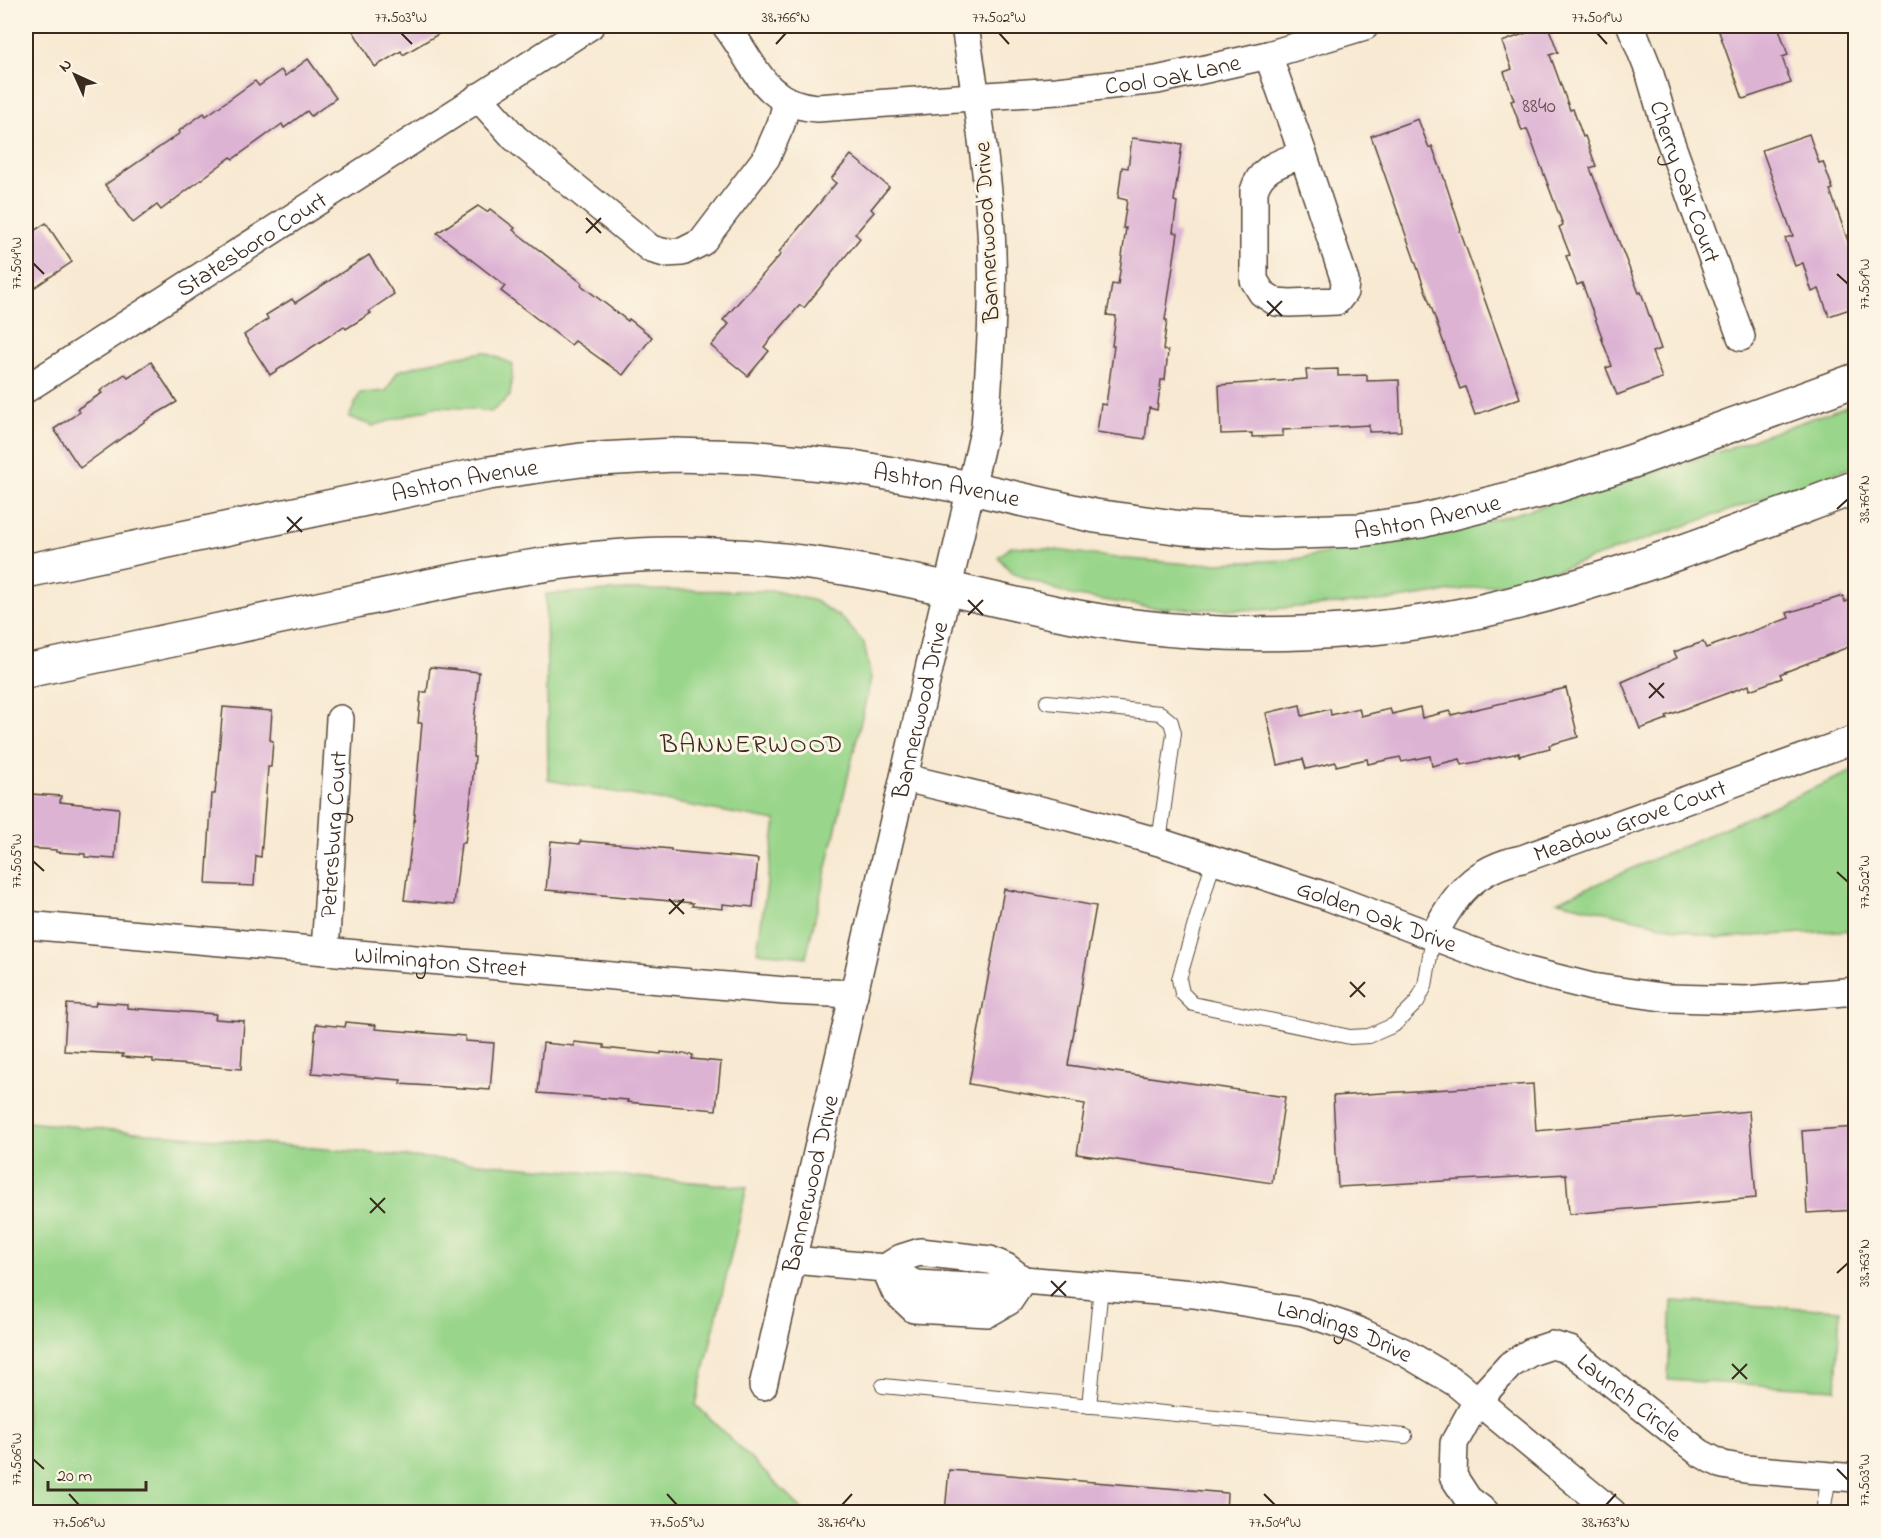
<svg xmlns="http://www.w3.org/2000/svg" width="1881" height="1538" font-family="'Indie Flower',sans-serif">
<rect width="100%" height="100%" fill="#fcf5e5"/>
<filter id="ink" filterUnits="userSpaceOnUse"><feTurbulence type="fractalNoise" baseFrequency=".0167" numOctaves="2"/><feDisplacementMap in="SourceGraphic" scale="12" xChannelSelector="R" yChannelSelector="G"/><feConvolveMatrix kernelMatrix="1 2 1 2 8 2 1 2 1" color-interpolation-filters="sRGB"/></filter>
<filter id="wash" filterUnits="userSpaceOnUse"><feTurbulence type="fractalNoise" baseFrequency=".008" numOctaves="4" result="noise"/><feDisplacementMap in="SourceGraphic" scale="24" xChannelSelector="R" yChannelSelector="G"/><feGaussianBlur stdDeviation="1.35" result="paint"/><feColorMatrix in="noise" values="0 0 0 0 0 0 0 0 0 0 0 0 0 0 0 0 0 1.4 0 .05"/><feComposite in="paint" operator="in"/></filter>
<g filter="url(#wash)">
<rect width="100%" height="100%" fill="#f8e9d2"/>
<g fill="#99d58a" stroke="#6a8054" stroke-width="1.5">
<polygon points="484,352 513,364 510,396 491,412 464,408 434,407 373,426 349,417 360,393 386,391 398,371 442,359"/>
<polygon points="1855,403 1855,466 1533,579 1391,600 1258,610 1155,608 1071,595 1012,573 998,557 1012,546 1049,549 1116,558 1190,564 1292,560 1501,518 1701,458"/>
<polygon points="628,590 775,591 815,601 843,619 864,643 871,678 806,957 757,952 776,821 548,780 546,594"/>
<polygon points="1855,770 1855,930 1718,938 1558,901"/>
<polygon points="26,1122 747,1187 696,1405 805,1512 26,1512"/>
<polygon points="1672,1301 1840,1310 1836,1389 1668,1380"/>
</g>
<g id="blocks">
<g fill="#ddb3d4">
<polygon points="350,26 452,26 403,55 401,51 375,67"/>
<polygon points="1545,26 1548,26 1558,52 1550,55 1570,110 1573,109 1583,137 1585,136 1596,166 1590,168 1639,293 1641,292 1661,349 1652,352 1662,378 1617,395 1606,368 1612,366 1601,337 1602,337 1582,283 1577,285 1566,256 1570,255 1559,227 1563,225 1527,129 1522,131 1511,101 1514,100 1504,72 1512,69 1502,42"/>
<polygon points="1717,26 1778,26 1788,55 1782,57 1791,83 1743,99"/>
<polygon points="308,59 336,98 311,116 307,111 284,128 282,124 233,159 231,157 161,210 157,205 133,223 105,185 180,133 179,131 204,113 206,116 255,81 259,86 281,70 285,76"/>
<polygon points="1418,119 1429,148 1432,146 1443,175 1461,230 1460,231 1520,398 1475,415 1465,387 1460,389 1371,136"/>
<polygon points="1809,134 1819,163 1823,162 1833,189 1830,190 1856,264 1856,307 1829,316 1819,289 1812,292 1803,263 1795,266 1785,238 1793,236 1762,150"/>
<polygon points="1132,138 1182,144 1174,201 1177,202 1173,232 1178,233 1165,320 1167,320 1163,350 1168,351 1165,380 1161,380 1157,410 1149,408 1145,439 1097,432 1101,404 1106,405 1114,346 1112,346 1116,316 1107,315 1112,284 1118,285 1126,228 1123,228 1127,200 1118,198 1122,167 1128,168"/>
<polygon points="851,155 889,187 871,209 874,212 855,234 860,238 804,308 800,305 764,347 769,351 748,376 711,346 729,324 723,320 781,254 779,252 836,183 831,179"/>
<polygon points="478,206 487,212 490,209 515,228 513,230 582,283 581,285 628,321 629,319 652,337 623,375 575,341 571,345 501,291 505,286 437,233"/>
<polygon points="46,223 72,262 26,293 26,236"/>
<polygon points="369,255 394,294 369,311 371,313 346,329 344,326 270,375 244,335 268,319 266,315 292,299 295,303"/>
<polygon points="151,362 177,402 151,417 80,468 54,429 80,412 77,409 102,393 100,391 125,374 128,377"/>
<polygon points="1338,369 1338,376 1367,375 1367,381 1399,380 1401,431 1369,432 1369,425 1283,430 1283,436 1252,437 1252,433 1221,434 1219,385 1307,379 1306,370"/>
<polygon points="1843,596 1845,602 1856,598 1856,644 1780,674 1782,678 1750,690 1749,685 1666,716 1667,719 1640,729 1622,682 1677,658 1674,652 1703,642 1706,648 1789,618 1787,613"/>
<polygon points="430,667 479,672 474,722 473,757 475,757 469,813 465,843 461,843 454,905 404,900 415,814 414,814 422,723 418,723 421,692 427,692"/>
<polygon points="1566,688 1578,737 1549,745 1550,748 1519,756 1519,753 1462,765 1460,759 1432,766 1430,756 1402,762 1400,757 1368,764 1367,759 1336,766 1336,762 1306,769 1303,759 1278,765 1266,713 1300,705 1302,716 1330,709 1331,715 1359,708 1361,716 1390,709 1392,714 1420,707 1422,718 1450,711 1451,715"/>
<polygon points="223,707 272,711 270,740 273,741 271,767 268,767 261,857 256,856 254,886 206,884 212,794 215,794"/>
<polygon points="30,794 61,796 60,802 119,808 115,859 85,857 85,854 56,852 56,850 26,848 26,798 30,799"/>
<polygon points="551,841 580,844 580,841 639,846 671,849 671,851 758,859 753,907 723,904 723,909 692,906 693,903 546,890"/>
<polygon points="1004,889 1096,906 1068,1065 1285,1097 1272,1183 1077,1154 1085,1104 969,1084"/>
<polygon points="96,1002 127,1004 127,1008 216,1014 215,1019 244,1021 241,1069 153,1062 153,1059 122,1057 123,1054 64,1051 67,1004 95,1006"/>
<polygon points="346,1022 376,1025 375,1029 465,1036 465,1041 494,1043 490,1090 400,1084 401,1080 312,1073 316,1024 345,1027"/>
<polygon points="574,1042 604,1045 604,1048 661,1054 661,1052 693,1055 692,1059 721,1062 716,1110 627,1102 628,1100 538,1093 543,1043 574,1046"/>
<polygon points="1533,1084 1536,1131 1749,1111 1756,1198 1569,1214 1566,1174 1338,1187 1333,1096"/>
<polygon points="1856,1127 1856,1210 1807,1213 1802,1131"/>
<polygon points="949,1470 1227,1493 1226,1512 945,1512"/>
</g>
</g>
</g>
<g filter="url(#ink)">
<use href="#blocks" fill-opacity="0" stroke="#574739" stroke-width="1.5"/>
<g fill="none" stroke-linecap="round" stroke-linejoin="round">
<g stroke="#574739" stroke-width="16">
<g id="service">
<polyline points="1047,702 1160,713 1171,722 1174,733 1159,842"/>
<polyline points="1214,859 1179,979 1182,993 1193,1004 1350,1037 1369,1036 1394,1025 1417,1002 1425,986 1433,937"/>
<polyline points="883,1386 1405,1436"/>
<polyline points="1089,1406 1101,1287"/>
<polyline points="1823,1512 1829,1476"/>
</g>
</g>
<g stroke="#574739" stroke-width="30">
<g id="minor">
<path id="s1" d="M726,26c29,37 36,78 91,82l240,-17 100,-11 111,-25 97,-29"/>
<path id="s2" d="M1631,26l18,45 18,61 74,205"/>
<polyline points="1268,55 1303,154"/>
<polyline points="478,97 515,138 651,249 665,253 682,252 702,242 766,158 781,124 787,102"/>
<path d="M1303,154l42,127 -1,11 -7,9 -47,2 -14,-1 -14,-9 -8,-13v-89c7,-25 28,-28 49,-37z"/>
<path id="s3" d="M26,389l564,-363"/>
<path id="s4" d="M905,778l164,39 90,25 170,55 188,71 75,19 77,11 77,2 110,-9"/>
<path id="s5" d="M26,925l759,66 69,3"/>
<path id="s6" d="M1433,937c20,-41 42,-69 89,-78l334,-120"/>
<path id="s7" d="M325,951l15,-232"/>
<path id="s8" d="M792,1260l93,8 30,16 75,4 33,-8 171,14 110,18 50,17 52,24 50,30 156,129"/>
<polyline points="885,1268 901,1258 920,1252 990,1260 1006,1267 1023,1280"/>
<polyline points="886,1270 895,1291 914,1309 988,1313 1009,1301 1023,1280"/>
<path id="s9" d="M763,1386l222,-959c5,-66 10,-131 6,-197 -4,-69 -16,-137 -26,-204"/>
<path id="s10" d="M1485,1512l-17,-13 -15,-23 1,-33 23,-42 33,-36 21,-13 21,-7 18,5 130,103 23,12 22,4 111,9"/>
</g>
</g>
<g stroke="#574739" stroke-width="36">
<g id="secondary">
<path id="s11" d="M26,571l463,-98 92,-13 93,-5 75,2 104,10 118,21 124,28 87,12 89,5 89,-3 61,-9 119,-30 93,-30 223,-81"/>
<path d="M26,671c110,-23 220,-47 330,-70 105,-22 209,-46 316,-47 68,0 138,7 205,20 87,16 171,41 258,52 112,14 236,9 346,-15 128,-28 252,-78 375,-124"/>
</g>
</g>
<use href="#service" stroke="#fff" stroke-width="14"/>
<use href="#minor" stroke="#fff" stroke-width="27"/>
<use href="#secondary" stroke="#fff" stroke-width="33"/>
</g>
</g>
<path fill="none" stroke="#3b2a1e" stroke-width="2" d="M401,33l11,11M999,33l10,11M1597,33l10,11M776,44l10,-11M586,218l15,15M586,233l15,-15M33,263l11,11M1837,274l11,10M1267,301l15,15M1267,316l15,-15M1837,509l11,-10M287,517l15,15M287,532l15,-15M968,600l15,15M968,615l15,-15M1649,683l15,15M1649,698l15,-15M33,861l11,10M1837,872l11,10M669,899l15,15M669,914l15,-15M1350,982l15,15M1350,997l15,-15M370,1198l15,15M370,1213l15,-15M1837,1273l11,-10M1051,1281l15,15M1051,1296l15,-15M1732,1364l15,15M1732,1379l15,-15M33,1459l11,10M1837,1469l11,11M69,1494l10,11M667,1494l10,11M1264,1494l11,11M842,1505l10,-11M1606,1505l10,-11"/>
<g text-anchor="middle" stroke-width="6" stroke-linejoin="round" paint-order="stroke">
<g font-size="21" fill="#644c4c">
<text x="1539" y="112">8840</text>
</g>
<g font-size="24" fill="#3b2a1e" stroke="#fcf5e5">
<text dy="8" stroke="none"><textPath href="#s1" startOffset="486">Cool Oak Lane</textPath></text>
<text dy="8" stroke="none"><textPath href="#s2" startOffset="165">Cherry Oak Court</textPath></text>
<text transform="translate(986 232) rotate(-93)" y="8">Bannerwood Drive</text>
<text dy="8" stroke="none"><textPath href="#s3" startOffset="268">Statesboro Court</textPath></text>
<text dy="8" stroke="none"><textPath href="#s11" startOffset="448">Ashton Avenue</textPath></text>
<text dy="8" stroke="none"><textPath href="#s11" startOffset="934">Ashton Avenue</textPath></text>
<text dy="8" stroke="none"><textPath href="#s11" startOffset="1420">Ashton Avenue</textPath></text>
<text dy="8" stroke="none"><textPath href="#s9" startOffset="694">Bannerwood Drive</textPath></text>
<text dy="8" stroke="none"><textPath href="#s6" startOffset="238">Meadow Grove Court</textPath></text>
<text dy="8" stroke="none"><textPath href="#s7" startOffset="117">Petersburg Court</textPath></text>
<text dy="8" stroke="none"><textPath href="#s4" startOffset="492">Golden Oak Drive</textPath></text>
<text dy="8" stroke="none"><textPath href="#s5" startOffset="416">Wilmington Street</textPath></text>
<text dy="8" stroke="none"><textPath href="#s9" startOffset="208">Bannerwood Drive</textPath></text>
<text dy="8" stroke="none"><textPath href="#s8" startOffset="564">Landings Drive</textPath></text>
<text dy="8" stroke="none"><textPath href="#s10" startOffset="320">Launch Circle</textPath></text>
</g>
<g font-size="26" letter-spacing="1.5" fill="#3b2a1e" stroke="#fcf5e5">
<text x="752" y="752">BANNERWOOD</text>
</g>
</g>
<rect width="1881" height="1538" fill="none" stroke="#fcf5e5" stroke-width="66"/>
<g transform="translate(75 75) rotate(315)" stroke="#fcf5e5" stroke-width="4.5" paint-order="stroke">
<path d="M0-4.5L10 22L0 15L-10 22Z" fill="#3b2a1e"/>
<text y="-9" font-size="16" font-weight="bold" text-anchor="middle" fill="#3b2a1e">N</text>
</g>
<path d="M48 1481v9h98v-9" fill="none" stroke="#3b2a1e" stroke-width="3"/>
<text x="57" y="1481" font-size="18" fill="#3b2a1e" stroke="#fcf5e5" stroke-width="4.5" paint-order="stroke">20 m</text>
<rect x="33" y="33" width="1815" height="1472" fill="none" stroke="#3b2a1e" stroke-width="2"/>
<g font-size="15" text-anchor="middle" fill="#3b2a1e">
<text x="401" y="22">77.503°W</text>
<text x="786" y="22">38.766°N</text>
<text x="999" y="22">77.502°W</text>
<text x="1597" y="22">77.501°W</text>
<text transform="translate(16 263) rotate(-90)" y="5">77.504°W</text>
<text transform="translate(1864 284) rotate(-90)" y="5">77.501°W</text>
<text transform="translate(1864 499) rotate(-90)" y="5">38.764°N</text>
<text transform="translate(16 861) rotate(-90)" y="5">77.505°W</text>
<text transform="translate(1864 882) rotate(-90)" y="5">77.502°W</text>
<text transform="translate(1864 1263) rotate(-90)" y="5">38.763°N</text>
<text transform="translate(16 1459) rotate(-90)" y="5">77.506°W</text>
<text transform="translate(1864 1480) rotate(-90)" y="5">77.503°W</text>
<text x="79" y="1527">77.506°W</text>
<text x="677" y="1527">77.505°W</text>
<text x="842" y="1527">38.764°N</text>
<text x="1275" y="1527">77.504°W</text>
<text x="1606" y="1527">38.763°N</text>
</g>
</svg>
